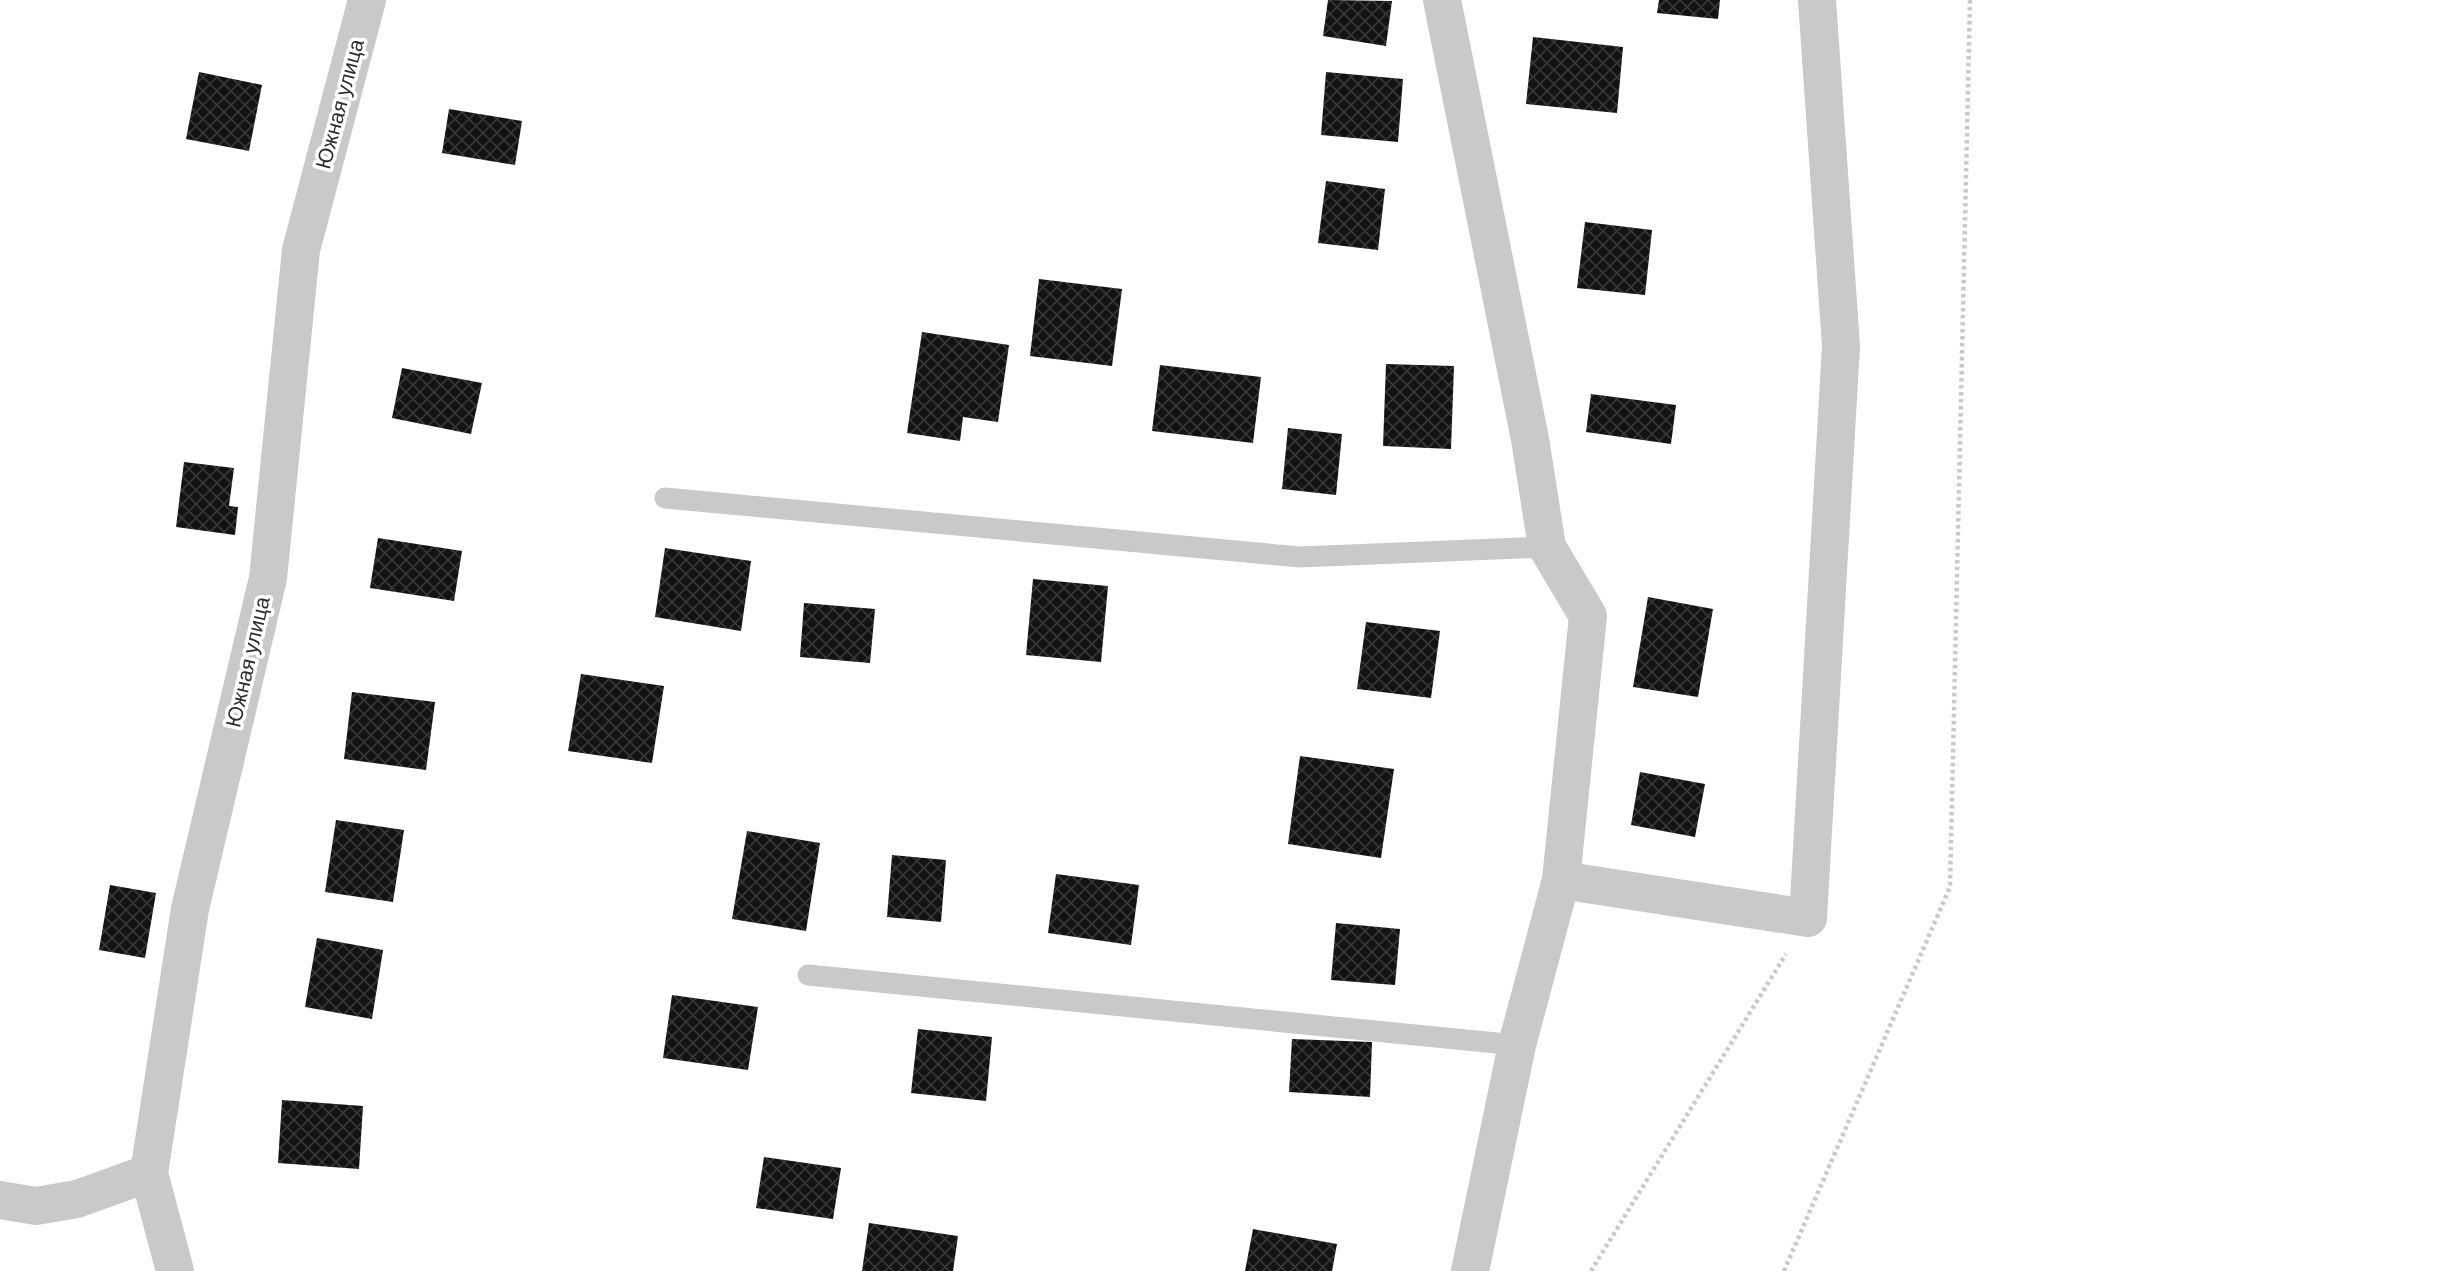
<svg xmlns="http://www.w3.org/2000/svg" width="2454" height="1271" font-family="'DM Sans',sans-serif">
<defs>
<pattern id="building-cross-hatch" width="8" height="8" patternUnits="userSpaceOnUse" patternTransform="scale(1.75)"><rect width="8" height="8" fill="#131313"/><path d="M0 0l8 8M0 8l8-8" fill="none" stroke="#363636"/></pattern>
</defs>
<rect width="100%" height="100%" fill="#fff"/>
<g fill="url(#building-cross-hatch)">
<polygon points="1328,0 1392,1 1386,46 1323,36"/>
<polygon points="1659,0 1720,0 1718,19 1657,13"/>
<polygon points="1533,37 1623,47 1617,113 1526,104"/>
<polygon points="199,72 262,85 249,151 186,139"/>
<polygon points="1326,72 1403,79 1398,142 1321,135"/>
<polygon points="449,109 522,121 515,165 442,153"/>
<polygon points="1326,181 1385,189 1378,250 1318,243"/>
<polygon points="1585,222 1652,230 1645,295 1577,288"/>
<polygon points="1039,279 1122,289 1112,366 1030,356"/>
<polygon points="922,332 1009,345 998,422 963,417 960,441 907,433"/>
<polygon points="1386,364 1454,366 1451,449 1383,446"/>
<polygon points="1160,365 1261,377 1253,443 1152,431"/>
<polygon points="402,368 482,383 471,434 392,418"/>
<polygon points="1591,394 1676,405 1671,444 1586,432"/>
<polygon points="1288,428 1342,434 1336,495 1282,489"/>
<polygon points="184,462 234,468 229,506 238,507 235,535 176,527"/>
<polygon points="378,538 462,551 454,601 370,588"/>
<polygon points="665,548 751,561 741,631 655,617"/>
<polygon points="1033,579 1108,586 1101,662 1026,655"/>
<polygon points="1648,597 1713,609 1698,697 1633,687"/>
<polygon points="804,603 875,609 870,663 800,657"/>
<polygon points="1366,622 1440,631 1431,698 1357,689"/>
<polygon points="581,674 664,686 652,763 568,751"/>
<polygon points="352,692 435,702 426,770 344,759"/>
<polygon points="1300,756 1394,769 1381,858 1288,844"/>
<polygon points="1640,772 1705,784 1695,837 1631,825"/>
<polygon points="336,820 404,830 393,902 325,892"/>
<polygon points="747,831 820,843 806,931 732,919"/>
<polygon points="892,855 946,860 941,922 887,917"/>
<polygon points="1056,874 1139,885 1131,945 1048,933"/>
<polygon points="110,885 156,893 145,958 99,950"/>
<polygon points="1336,923 1400,929 1395,985 1331,980"/>
<polygon points="317,938 383,950 372,1019 305,1007"/>
<polygon points="672,995 758,1007 748,1070 663,1058"/>
<polygon points="918,1029 992,1037 986,1101 911,1093"/>
<polygon points="1292,1039 1372,1042 1370,1097 1289,1092"/>
<polygon points="282,1100 363,1106 359,1169 278,1163"/>
<polygon points="764,1157 841,1168 833,1219 756,1208"/>
<polygon points="869,1223 958,1236 953,1271 862,1271"/>
<polygon points="1253,1229 1337,1244 1332,1271 1245,1271"/>
</g>
<g fill="none" stroke-linecap="round" stroke-linejoin="round">
<g stroke="#c9c9c9" stroke-width="4.5" stroke-dasharray="3.5 3.5" stroke-linecap="butt">
<polyline points="1591,1271 1786,954"/>
<polyline points="1784,1271 1950,887 1970,0"/>
</g>
<g stroke="#c9c9c9" stroke-width="21">
<polyline points="665,498 1300,557 1547,547"/>
<polyline points="808,975 1517,1045"/>
</g>
<g stroke="#c9c9c9" stroke-width="38">
<polyline points="1442,0 1530,439 1547,547 1588,616 1561,880 1517,1045 1470,1271"/>
<polyline points="1561,880 1808,918 1841,346 1817,0"/>
<polyline points="149,1173 175,1271"/>
<polyline points="0,1200 36,1206 77,1199 149,1173 190,909 268,578 301,250 367,0"/>
</g>
</g>
<g text-anchor="middle" stroke-width="7" stroke-linejoin="round" paint-order="stroke">
<g font-size="21" fill="#2c2c2c" stroke="#fff">
<text transform="translate(340 104) rotate(-75)" y="7">Южная улица</text>
<text transform="translate(248 662) rotate(-77)" y="7">Южная улица</text>
</g>
</g>
</svg>
